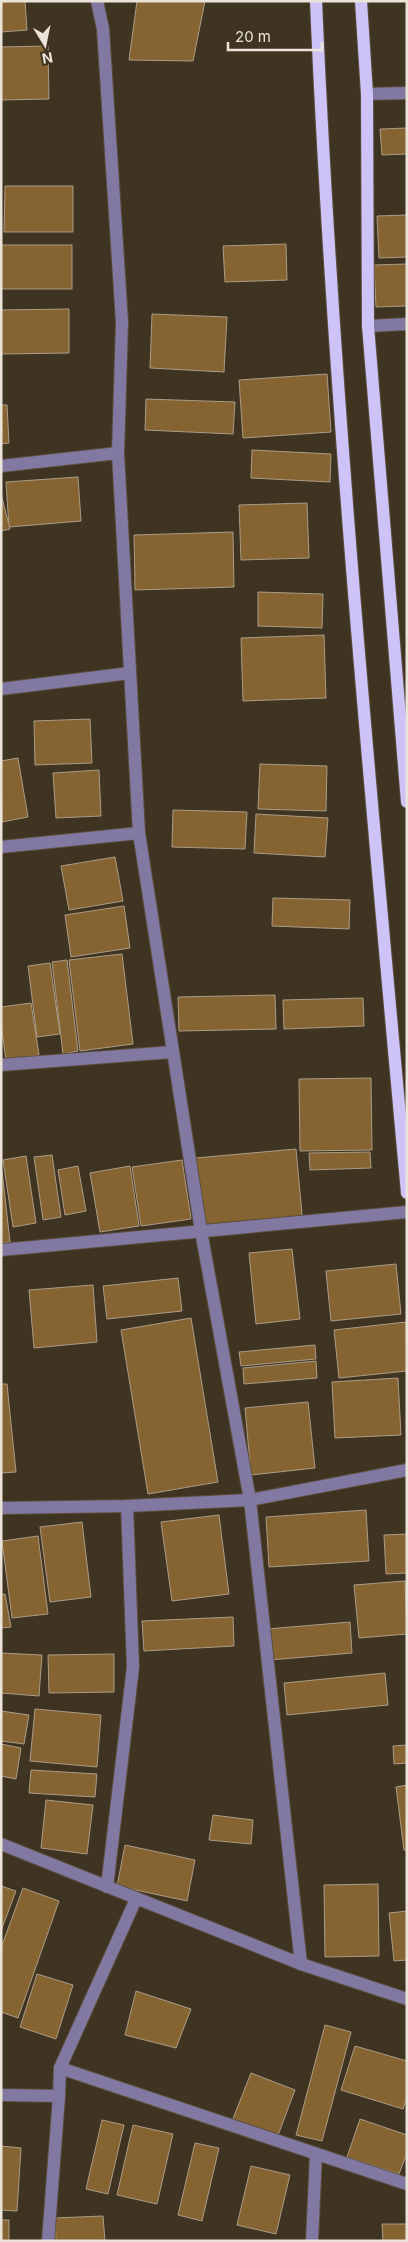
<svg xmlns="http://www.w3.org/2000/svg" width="408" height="2242" font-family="Inter,sans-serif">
<rect width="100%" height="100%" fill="#3f3322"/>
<g fill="#866431" stroke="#ab9c88">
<polygon points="1,1 25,1 27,30 1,32"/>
<polygon points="137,1 205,1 193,61 129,60"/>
<polygon points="48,46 49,99 1,100 1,47"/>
<polygon points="407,128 407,154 382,155 380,129"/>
<polygon points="5,186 73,186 73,232 4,232"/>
<polygon points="407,215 407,257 379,258 377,216"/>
<polygon points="286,244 287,280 225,282 223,246"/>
<rect x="1" y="245" width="71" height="44"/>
<polygon points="407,264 407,306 376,307 374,265"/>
<polygon points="69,309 69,353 1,354 1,310"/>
<polygon points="152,314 227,317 224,372 150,368"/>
<polygon points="327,374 331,432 243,438 239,380"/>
<polygon points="146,399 235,402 233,434 145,430"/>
<polygon points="1,405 7,405 9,443 1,444"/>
<polygon points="252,450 331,454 330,482 251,478"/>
<polygon points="78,477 81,521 9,527 6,482"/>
<polygon points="1,494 10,529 1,531"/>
<polygon points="307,503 309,558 241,560 239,505"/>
<polygon points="233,532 234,587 135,590 134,535"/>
<polygon points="258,592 323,594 322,628 258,626"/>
<polygon points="324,635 326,698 243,701 241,638"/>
<polygon points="90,719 92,763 35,765 34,721"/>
<polygon points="18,758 28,817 2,822 1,761"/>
<polygon points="260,764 327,766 326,811 258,809"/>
<polygon points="99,770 101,816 56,818 53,773"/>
<polygon points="173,810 247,812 245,849 172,847"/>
<polygon points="256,814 328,818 325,857 254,853"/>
<polygon points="115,857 123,901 69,910 61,866"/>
<polygon points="273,898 350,900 349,929 272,926"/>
<polygon points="124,906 130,948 71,957 65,915"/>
<polygon points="122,954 133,1044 80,1051 69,960"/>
<polygon points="67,960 78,1051 63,1054 52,962"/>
<polygon points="50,963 60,1034 37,1037 28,966"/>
<polygon points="275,995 276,1029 179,1031 178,997"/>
<polygon points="363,998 364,1026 284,1029 283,1000"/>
<polygon points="31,1003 39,1055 6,1060 1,1025 1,1007"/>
<polygon points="371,1078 372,1150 300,1151 299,1079"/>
<polygon points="296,1149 303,1225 203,1234 196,1158"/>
<polygon points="370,1152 371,1168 310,1170 309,1153"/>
<polygon points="52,1155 61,1217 43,1220 34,1157"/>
<polygon points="26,1156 36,1223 13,1227 3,1160"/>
<polygon points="182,1160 191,1219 141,1226 132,1167"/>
<polygon points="78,1166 86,1211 65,1215 58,1170"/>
<polygon points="130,1166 139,1226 100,1232 90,1173"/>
<polygon points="2,1170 10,1242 1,1243 1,1170"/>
<polygon points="292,1249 300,1319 256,1324 249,1253"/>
<polygon points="396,1264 401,1314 331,1321 326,1271"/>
<polygon points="178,1278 182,1311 107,1319 103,1286"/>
<polygon points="93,1285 97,1342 34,1348 29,1290"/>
<polygon points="191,1318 218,1482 148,1494 121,1330"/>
<polygon points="406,1322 407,1371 339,1378 334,1330"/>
<polygon points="315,1345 316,1359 241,1366 239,1352"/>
<polygon points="316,1361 317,1378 244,1384 243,1368"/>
<polygon points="398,1378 401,1435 335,1438 332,1382"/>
<polygon points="1,1384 7,1384 16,1472 1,1473"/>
<polygon points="308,1402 315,1468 251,1475 245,1408"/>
<polygon points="366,1510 369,1561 269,1567 266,1517"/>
<polygon points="219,1515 229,1594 172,1601 161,1522"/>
<polygon points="82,1522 91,1597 50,1602 40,1527"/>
<polygon points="407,1534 407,1573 386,1574 384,1535"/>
<polygon points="38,1536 48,1614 12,1618 2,1541"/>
<polygon points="405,1581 407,1634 359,1638 354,1585"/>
<polygon points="5,1594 11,1627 1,1628 1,1595"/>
<polygon points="233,1617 234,1646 144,1651 142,1621"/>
<polygon points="350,1622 352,1653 270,1660 267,1629"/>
<polygon points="1,1653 42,1655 39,1696 1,1693"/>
<polygon points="114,1654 114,1692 49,1693 48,1655"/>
<polygon points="385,1673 388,1705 287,1715 284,1683"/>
<polygon points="35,1709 101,1715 97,1767 30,1761"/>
<polygon points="1,1711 29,1715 24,1744 1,1741"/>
<polygon points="1,1744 21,1748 16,1779 1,1776"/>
<polygon points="407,1745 407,1763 394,1764 393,1746"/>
<polygon points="31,1770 97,1774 95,1797 29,1793"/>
<polygon points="407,1785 407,1850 404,1850 396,1787"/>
<polygon points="46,1800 93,1805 87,1854 41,1848"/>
<polygon points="213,1815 253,1820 251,1844 209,1840"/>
<polygon points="125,1845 195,1860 187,1901 117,1886"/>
<polygon points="378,1884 379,1956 325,1957 324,1885"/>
<polygon points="1,1886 16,1891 1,1931"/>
<polygon points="23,1888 59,1901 18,2018 1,2012 1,1948"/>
<polygon points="407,1911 407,1960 394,1961 389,1913"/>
<polygon points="37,1974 73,1985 56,2039 20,2027"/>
<polygon points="136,1991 191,2009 176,2048 125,2035"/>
<polygon points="325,2025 351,2032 322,2141 296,2135"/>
<polygon points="355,2046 407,2061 407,2097 403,2109 341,2090"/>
<polygon points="251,2073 295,2090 277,2138 232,2121"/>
<polygon points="360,2119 407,2135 407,2153 399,2174 347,2157"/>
<polygon points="102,2120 124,2125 108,2194 86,2189"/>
<polygon points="133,2125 173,2134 157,2204 117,2195"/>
<polygon points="195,2143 219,2148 202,2221 178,2215"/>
<polygon points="1,2146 21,2148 17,2211 1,2210"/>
<polygon points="251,2166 290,2175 276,2234 237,2225"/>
<polygon points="103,2216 105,2241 56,2241 55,2218"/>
<rect x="1" y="2220" width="8" height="21"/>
<polygon points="382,2224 407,2224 407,2241 383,2241"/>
</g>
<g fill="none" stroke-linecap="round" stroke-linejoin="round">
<g stroke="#5b4f3f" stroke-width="14">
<g id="minor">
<polyline points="97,1 103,29 122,322 118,453 139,833 201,1231 250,1500 301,1964"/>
<polyline points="367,94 407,93"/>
<polyline points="368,326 407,324"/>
<polyline points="1,466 118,453"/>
<polyline points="1,689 130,673"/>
<polyline points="1,847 139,833"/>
<polyline points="1,1065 172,1052"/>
<polyline points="1,1250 407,1212"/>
<polyline points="1,1508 127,1506 250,1500 407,1470"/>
<polyline points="1,1844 301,1964 407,1999"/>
<polyline points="107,1887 133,1667 127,1506"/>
<polyline points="60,2068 136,1899"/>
<polyline points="1,2095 59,2096 48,2241"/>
<polyline points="59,2096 60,2068 407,2184"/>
<polyline points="312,2241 316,2154"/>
</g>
</g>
<g stroke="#5b4f3f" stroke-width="14">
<g id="major">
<path d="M316,1c17,398 55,795 91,1192"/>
<polyline points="361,1 367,94 368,326 407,802"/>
</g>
</g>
<use href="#minor" stroke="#8279a3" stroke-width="12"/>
<use href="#major" stroke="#cdc3f6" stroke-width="12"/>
</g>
<rect width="408" height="2242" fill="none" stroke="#ebe4d9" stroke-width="5"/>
<g transform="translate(45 45) rotate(170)" stroke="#3f3322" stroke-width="4" paint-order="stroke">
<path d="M0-4L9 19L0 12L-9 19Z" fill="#ebe4d9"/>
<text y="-8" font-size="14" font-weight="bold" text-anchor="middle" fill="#ebe4d9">N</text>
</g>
<path d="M228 42v8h94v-8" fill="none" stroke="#ebe4d9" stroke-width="2.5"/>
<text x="235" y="42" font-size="15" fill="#ebe4d9" stroke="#3f3322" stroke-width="4" paint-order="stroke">20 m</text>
</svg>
